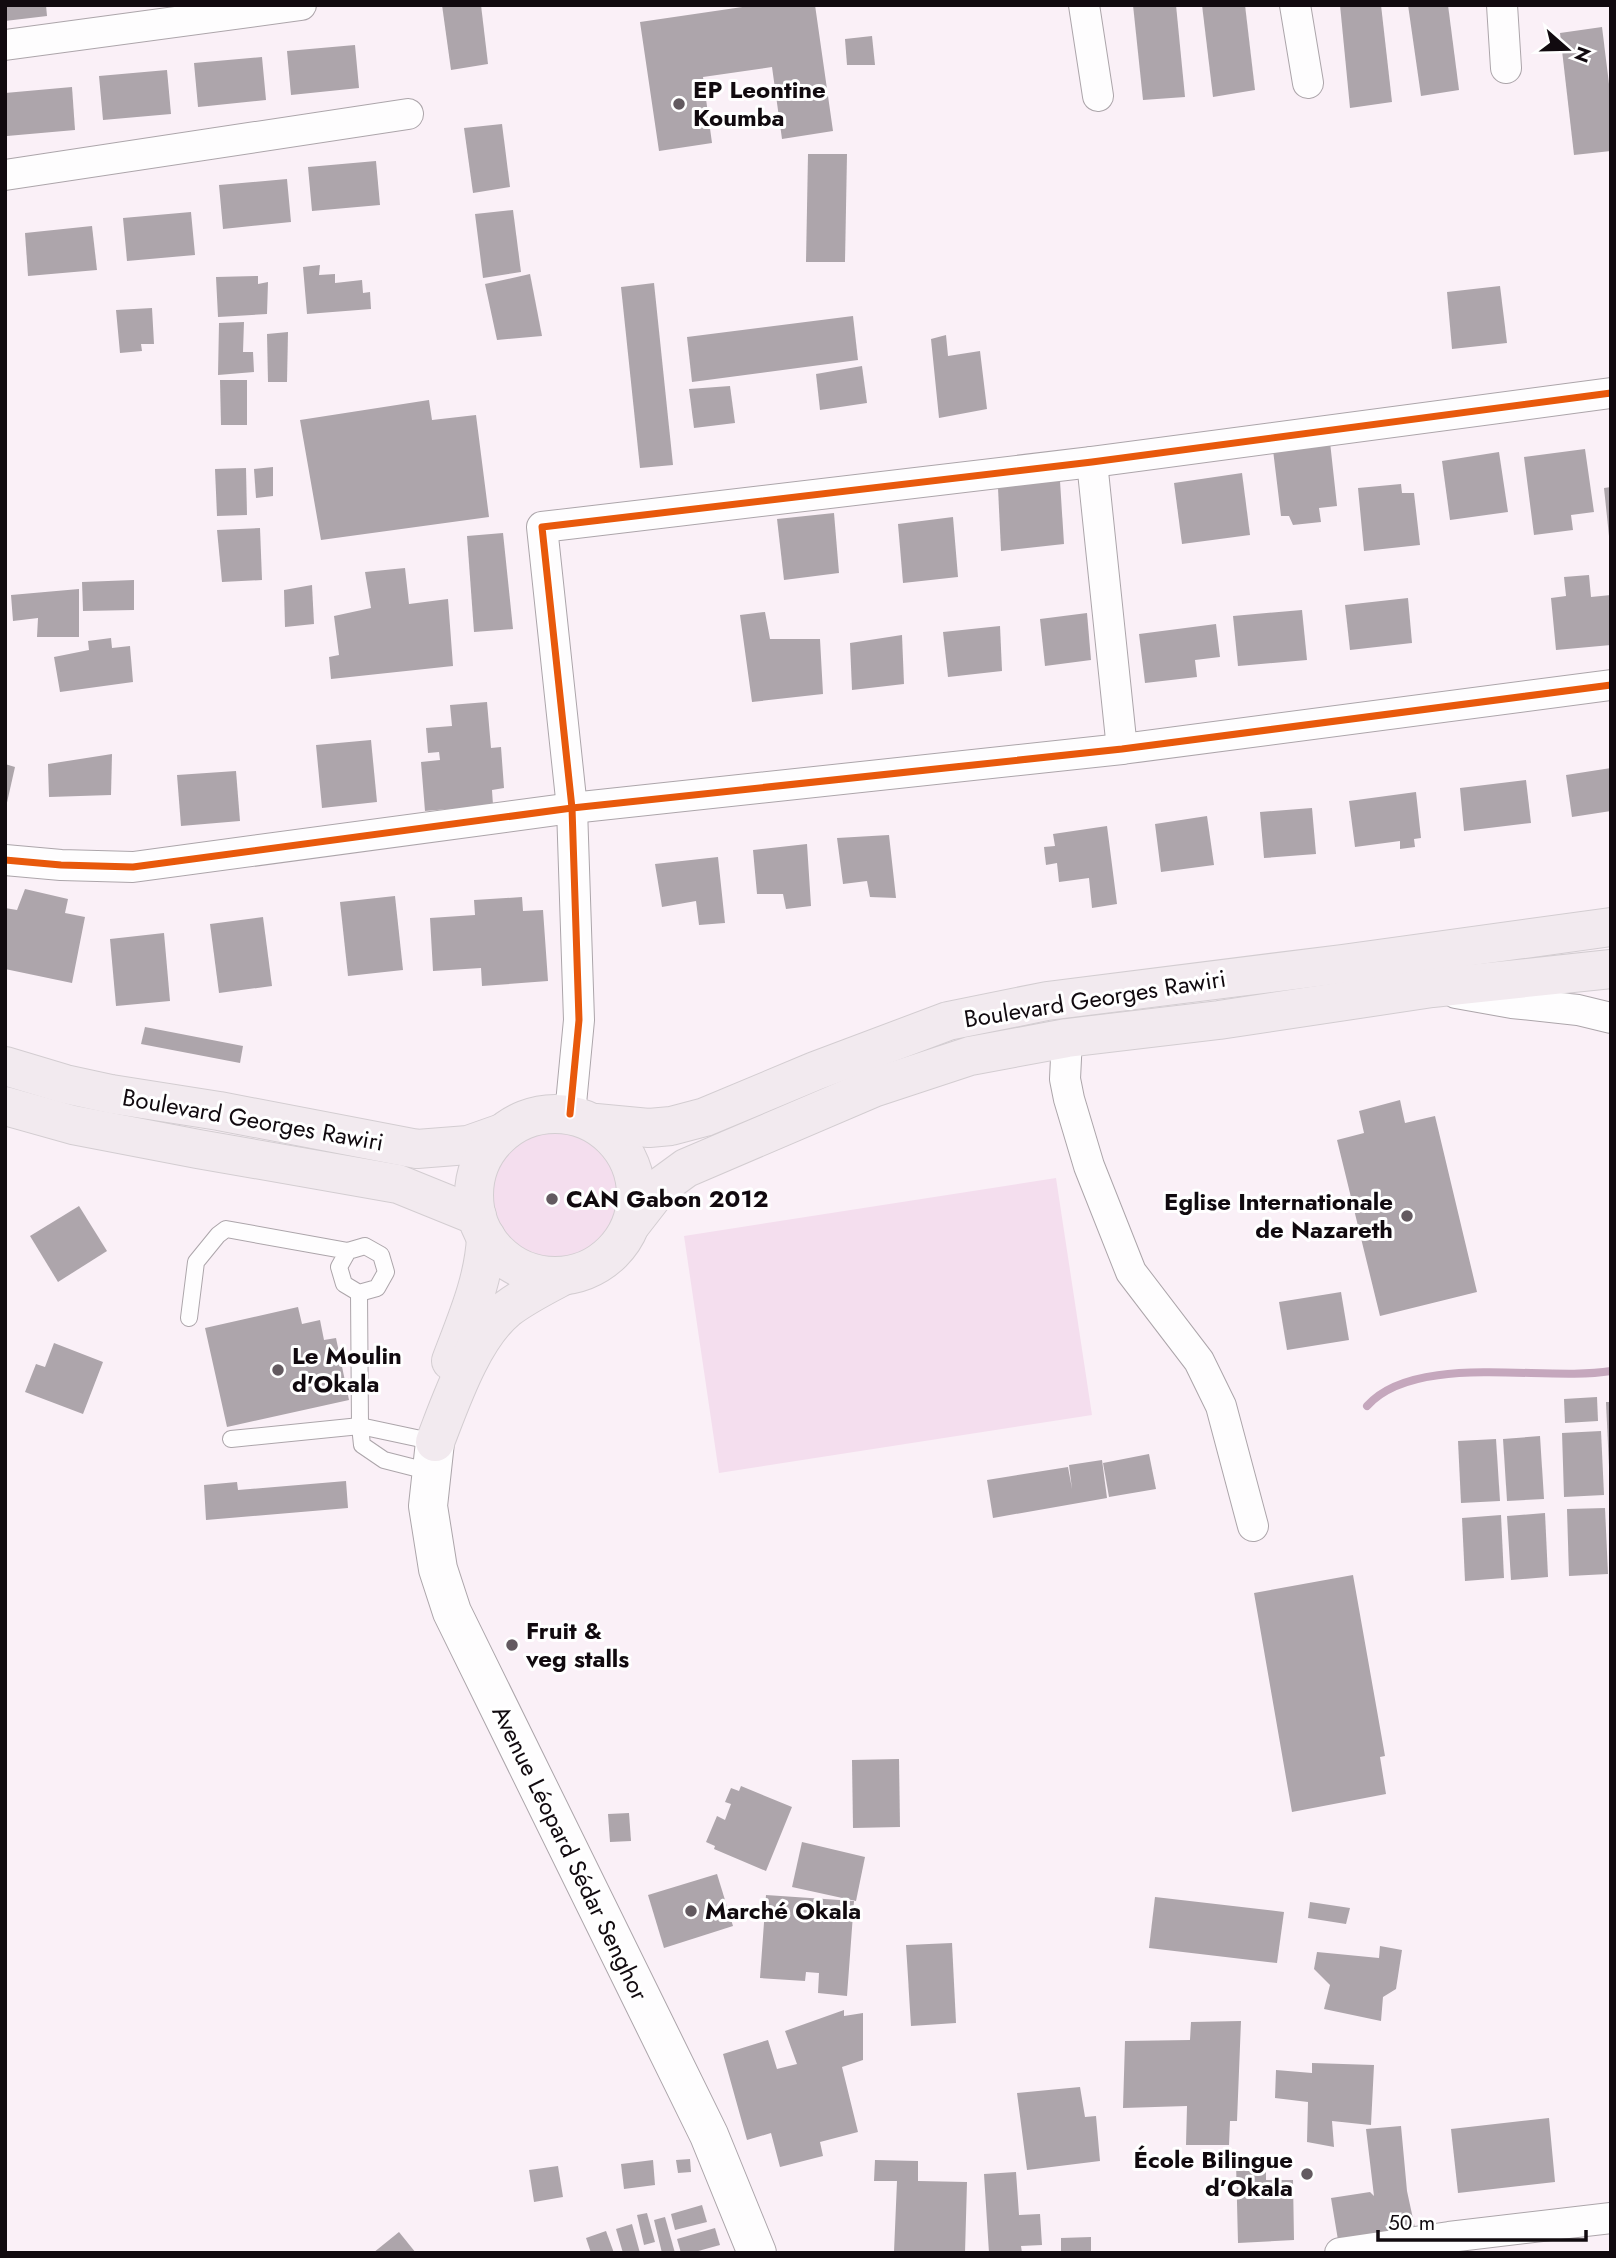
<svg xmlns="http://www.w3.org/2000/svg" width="1616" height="2258" font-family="Jost,sans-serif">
<rect width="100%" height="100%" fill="#faf0f7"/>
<g fill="#f4deee">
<circle cx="553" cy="1194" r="65"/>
<polygon points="1056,1178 1092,1415 719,1473 684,1236"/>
</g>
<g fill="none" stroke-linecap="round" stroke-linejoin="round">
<path stroke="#c5a7bd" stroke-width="8" d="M1367,1406c48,-54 177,-24 244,-35"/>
</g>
<g fill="#ada5ab">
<polygon points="5,5 46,5 47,16 5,21"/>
<polygon points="442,5 481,5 488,64 451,70"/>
<polygon points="756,5 815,5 833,131 782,139 772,67 703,77 712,143 659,151 640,22"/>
<polygon points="1133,5 1176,5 1185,97 1143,100"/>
<polygon points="1202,5 1245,5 1255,90 1213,97"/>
<polygon points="1340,5 1381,5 1392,102 1350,108"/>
<polygon points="1408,5 1448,5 1459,90 1421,96"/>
<polygon points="1602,27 1611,100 1611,151 1574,155 1560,33"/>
<polygon points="872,36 875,65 847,65 845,39"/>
<polygon points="355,45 359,88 291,95 287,51"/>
<polygon points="262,57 266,100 198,107 194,63"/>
<polygon points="167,70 171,114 103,120 99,76"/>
<polygon points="72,87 75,130 7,136 5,93"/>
<polygon points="502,124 510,187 473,193 464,128"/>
<polygon points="808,154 847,154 845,262 806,262"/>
<polygon points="376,161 380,205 312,211 308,167"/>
<polygon points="287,179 291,222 223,229 219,185"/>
<polygon points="513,210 521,272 483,278 475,214"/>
<polygon points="191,212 195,255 127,261 123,218"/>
<polygon points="92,226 97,270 28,276 25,233"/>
<polygon points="320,265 319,275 335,274 335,283 362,280 363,293 370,292 371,309 307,314 303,267"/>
<polygon points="530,274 542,336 497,340 485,284"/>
<polygon points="258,276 258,284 268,282 267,314 218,317 216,277"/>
<polygon points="654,283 673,465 640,468 621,287"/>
<polygon points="1500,286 1507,343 1452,349 1447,292"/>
<polygon points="152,308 154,344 141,344 142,351 120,353 116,310"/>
<polygon points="853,316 858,360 692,382 687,337"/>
<polygon points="244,322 243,352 253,352 254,372 218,375 219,323"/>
<polygon points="288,332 287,382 268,382 267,334"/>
<polygon points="946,335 948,356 980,351 987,409 939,418 931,339"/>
<polygon points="862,366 867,403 820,410 816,374"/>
<polygon points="220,380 247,380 247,425 221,425"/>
<polygon points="730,386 735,423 694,428 689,389"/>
<polygon points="429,400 432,420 476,415 489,517 321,540 300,420"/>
<polygon points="1330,442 1337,506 1319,508 1321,522 1293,525 1289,516 1281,516 1273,450"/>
<polygon points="1585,449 1594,512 1571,515 1573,530 1534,535 1524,457"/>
<polygon points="1499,452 1508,512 1450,520 1442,461"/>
<polygon points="273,467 273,496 256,498 254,469"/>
<polygon points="246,468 247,515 217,516 215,469"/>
<polygon points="1242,473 1250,535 1182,544 1174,483"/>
<polygon points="1060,481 1064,544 1001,551 998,488"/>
<polygon points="1401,484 1402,493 1414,493 1420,545 1364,551 1358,488"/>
<polygon points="1611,487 1611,536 1609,536 1604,488"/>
<polygon points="834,513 839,573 784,580 777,519"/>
<polygon points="953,517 958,577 903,583 898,524"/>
<polygon points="260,528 262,580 222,582 217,530"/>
<polygon points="503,533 513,629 474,632 467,536"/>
<polygon points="405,568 409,604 448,599 453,666 331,679 329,657 339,655 334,616 371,608 365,572"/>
<polygon points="1589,575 1591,597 1611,595 1611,645 1556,650 1551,598 1566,596 1564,577"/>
<polygon points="134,580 134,610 83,611 82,582"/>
<polygon points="312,585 314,624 285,627 284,590"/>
<polygon points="79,589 79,637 37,637 38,618 13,621 11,595"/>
<polygon points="1408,598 1412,643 1350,650 1345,605"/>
<polygon points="1302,610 1307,660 1238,666 1233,616"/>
<polygon points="765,612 770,639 820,639 823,694 752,702 740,615"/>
<polygon points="1087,613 1091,660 1045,666 1040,619"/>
<polygon points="1216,624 1220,657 1195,660 1197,677 1145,683 1139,634"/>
<polygon points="1000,626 1002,671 948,677 943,632"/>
<polygon points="902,635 904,684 852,690 850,643"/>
<polygon points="111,638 112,648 130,646 133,682 60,692 54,657 89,650 88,641"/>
<polygon points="487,702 491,748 501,747 504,788 492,790 493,805 425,811 421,762 440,760 439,752 428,753 426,728 452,726 450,705"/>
<polygon points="371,740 377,802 322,808 316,745"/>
<polygon points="112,754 111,795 49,797 48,764"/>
<polygon points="5,764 15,767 6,807 5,807"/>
<polygon points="1611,768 1611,811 1572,817 1566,775"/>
<polygon points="236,771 240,821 181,826 177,775"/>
<polygon points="1526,780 1531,823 1464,831 1460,788"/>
<polygon points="1416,792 1421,838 1414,839 1415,847 1400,849 1400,841 1355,847 1349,801"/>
<polygon points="1312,808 1316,854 1264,858 1260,812"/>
<polygon points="1207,816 1214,865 1161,872 1155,824"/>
<polygon points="1107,826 1117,904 1092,908 1089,878 1059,882 1057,863 1046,865 1044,847 1055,846 1053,834"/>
<polygon points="889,835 896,898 870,897 867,881 843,884 837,838"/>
<polygon points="807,844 811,906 786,909 783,894 757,894 753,850"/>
<polygon points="718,857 725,923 699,925 696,901 662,907 655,864"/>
<polygon points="25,889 68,899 65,913 85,917 72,983 5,969 5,908 17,910"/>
<polygon points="395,896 403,970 348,976 340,902"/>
<polygon points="522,897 523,911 543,910 548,981 482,986 481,968 433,971 430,918 475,915 474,900"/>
<polygon points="263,917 272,986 219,993 210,924"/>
<polygon points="164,933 170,1001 116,1006 110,939"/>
<polygon points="145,1027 243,1046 240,1063 141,1044"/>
<polygon points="1400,1100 1405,1123 1435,1116 1477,1292 1380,1316 1337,1140 1364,1133 1359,1111"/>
<polygon points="79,1206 107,1251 58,1282 30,1236"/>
<polygon points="1341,1292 1349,1340 1287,1350 1279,1302"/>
<polygon points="298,1307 302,1324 320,1320 324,1340 336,1338 349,1400 227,1427 205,1328"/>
<polygon points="54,1343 103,1362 83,1414 25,1392 36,1364 45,1367"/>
<polygon points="1597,1397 1598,1421 1565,1423 1564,1399"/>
<polygon points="1606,1402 1611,1402 1611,1467 1609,1467"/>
<polygon points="1601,1431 1604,1495 1564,1497 1562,1433"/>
<polygon points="1540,1436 1544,1499 1507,1501 1503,1439"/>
<polygon points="1496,1439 1500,1501 1461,1503 1458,1441"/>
<polygon points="1149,1454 1156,1489 1109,1497 1103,1463"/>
<polygon points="1102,1460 1107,1498 993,1518 987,1480 1068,1467 1072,1489 1069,1465"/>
<polygon points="346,1481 348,1508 206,1520 204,1485 237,1482 238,1490"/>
<polygon points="1605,1508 1608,1574 1569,1576 1567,1509"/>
<polygon points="1545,1513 1548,1577 1511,1580 1507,1516"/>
<polygon points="1501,1515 1504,1578 1465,1581 1462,1518"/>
<polygon points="1353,1575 1385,1756 1380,1757 1386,1794 1292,1812 1254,1593"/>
<polygon points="899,1759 900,1827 853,1828 852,1760"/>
<polygon points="741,1786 792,1807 766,1871 714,1849 715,1846 706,1842 717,1816 725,1820 731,1804 725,1802 731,1788 739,1791"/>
<polygon points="629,1813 631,1841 610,1842 608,1814"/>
<polygon points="802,1842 865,1857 856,1901 792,1887"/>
<polygon points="717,1874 733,1926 664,1948 648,1895"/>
<polygon points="766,1895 854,1901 847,1996 818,1993 819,1973 806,1972 805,1981 760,1978"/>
<polygon points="1155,1897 1284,1912 1277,1963 1149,1948"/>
<polygon points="1310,1902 1350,1908 1346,1924 1308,1918"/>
<polygon points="952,1943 956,2023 911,2026 906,1945"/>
<polygon points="1380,1946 1402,1950 1396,1989 1383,1997 1381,2021 1324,2009 1330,1985 1314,1969 1317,1952 1379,1958"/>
<polygon points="844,2010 844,2016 863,2013 863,2060 842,2067 858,2132 820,2142 823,2156 780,2167 771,2133 747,2140 723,2054 768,2040 777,2069 797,2064 785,2031"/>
<polygon points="1241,2021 1237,2121 1230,2121 1229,2145 1186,2145 1187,2106 1123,2108 1125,2041 1190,2040 1191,2022"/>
<polygon points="1312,2063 1374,2065 1371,2125 1332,2121 1334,2147 1307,2142 1308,2102 1275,2098 1276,2070 1312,2073"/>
<polygon points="1080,2087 1085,2117 1096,2116 1100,2161 1027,2170 1017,2093"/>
<polygon points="1549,2118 1555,2182 1458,2193 1451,2129"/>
<polygon points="1401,2126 1407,2191 1415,2228 1338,2240 1331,2198 1370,2192 1374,2196 1366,2129"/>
<polygon points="690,2159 691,2172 678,2173 676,2160"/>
<polygon points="653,2160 655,2185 624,2189 621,2164"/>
<polygon points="875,2160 918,2161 918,2181 967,2182 965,2253 894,2252 897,2181 874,2181"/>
<polygon points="1236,2162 1266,2163 1266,2180 1293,2180 1294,2240 1238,2243"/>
<polygon points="558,2166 563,2197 534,2202 529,2170"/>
<polygon points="1016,2172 1019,2215 1040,2214 1042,2245 1021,2246 1022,2253 989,2253 984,2174"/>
<polygon points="702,2205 707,2222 675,2230 671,2214"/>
<polygon points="647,2213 655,2242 644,2245 637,2215"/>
<polygon points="665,2217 675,2253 662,2253 654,2220"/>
<polygon points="632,2224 640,2253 623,2253 616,2229"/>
<polygon points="715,2228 720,2245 691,2253 681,2253 677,2239"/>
<polygon points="606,2231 614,2253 591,2253 586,2238"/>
<polygon points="399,2232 416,2253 373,2253"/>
<polygon points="1091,2237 1091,2253 1061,2253 1061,2238"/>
</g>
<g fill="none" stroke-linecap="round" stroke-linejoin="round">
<g stroke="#aca5aa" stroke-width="18">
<g id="service">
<polyline points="359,1293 360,1426 362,1445 384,1460 431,1472"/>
<polyline points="189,1318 196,1262 218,1235 226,1229 348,1251 365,1246 381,1255 386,1272 377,1288 359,1293 344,1284 339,1267 348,1251"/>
<polyline points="231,1439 360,1426 435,1442"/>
</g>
</g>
<g stroke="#aca5aa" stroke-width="32">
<g id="minor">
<polyline points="1084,5 1098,96"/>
<polyline points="1295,5 1308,83"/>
<polyline points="1502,5 1506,68"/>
<polyline points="5,45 301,5"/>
<polyline points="5,175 408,114"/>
<polyline points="1092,462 1122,749"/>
<polyline points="5,860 61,865 133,867 572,808 1122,749 1611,685"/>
<polyline points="1456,993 1512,1003 1578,1010 1611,1018"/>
<polyline points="1067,1038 1065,1079 1069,1099 1089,1166 1131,1272 1199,1361 1221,1406 1253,1526"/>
<polyline points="570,1114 579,1020 572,808 542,527 1092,462 1611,393"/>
<polyline points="1340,2253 1449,2237 1611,2218"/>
</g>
</g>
<g stroke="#aca5aa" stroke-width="40">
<polyline id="tertiary" points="435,1442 428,1506 438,1569 452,1612 709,2135 757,2253"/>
</g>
<g stroke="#d3cdd1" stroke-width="40">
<g id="primary">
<polyline points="5,1066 65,1084 111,1094 219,1111 417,1149 468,1145 502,1133"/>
<polyline points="5,1106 73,1125 198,1149 398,1184 477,1216"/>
<circle cx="555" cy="1195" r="81"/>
<polyline points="596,1123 649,1128 671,1126 705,1117 815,1071 948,1021 1047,1001 1342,964 1611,927"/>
<polyline points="632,1223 660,1187 686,1168 873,1088 970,1056 1067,1038 1219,1020 1432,988 1611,969"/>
<path d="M451,1361c15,-40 33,-80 35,-124"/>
<path d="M435,1442c16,-41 37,-104 72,-133 17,-13 37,-23 56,-33"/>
</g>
</g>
<use href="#service" stroke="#fefdfe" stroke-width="16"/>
<use href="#minor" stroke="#fefdfe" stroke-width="30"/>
<use href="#tertiary" stroke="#fefdfe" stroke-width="38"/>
<use href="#primary" stroke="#f2eaef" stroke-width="38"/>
<g stroke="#fff" stroke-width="11">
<g id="cycleway">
<polyline points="5,860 61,865 133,867 572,808 1122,749 1611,685"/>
<polyline points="570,1114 579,1020 572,808 542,527 1092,462 1611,393"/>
</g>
</g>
<use href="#cycleway" stroke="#e8590c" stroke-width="7"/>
</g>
<g fill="#635a60" stroke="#fff" stroke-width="2.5">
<circle cx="679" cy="104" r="7"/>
<circle cx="552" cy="1199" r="7"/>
<circle cx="1407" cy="1216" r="7"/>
<circle cx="278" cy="1370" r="7"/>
<circle cx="512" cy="1645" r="7"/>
<circle cx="691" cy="1911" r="7"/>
<circle cx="1307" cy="2174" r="7"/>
</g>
<g text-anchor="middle" stroke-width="6" stroke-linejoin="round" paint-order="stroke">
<g font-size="24" font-weight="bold" fill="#110a0f" stroke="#fff" text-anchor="start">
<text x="693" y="98">EP Leontine<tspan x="693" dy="28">Koumba</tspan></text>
<text x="566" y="1207">CAN Gabon 2012</text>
<text x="1393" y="1210" text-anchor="end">Eglise Internationale<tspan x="1393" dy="28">de Nazareth</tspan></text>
<text x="292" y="1364">Le Moulin<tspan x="292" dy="28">d'Okala</tspan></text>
<text x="526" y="1639">Fruit &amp;<tspan x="526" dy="28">veg stalls</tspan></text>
<text x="705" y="1919">Marché Okala</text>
<text x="1293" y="2168" text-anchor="end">École Bilingue<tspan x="1293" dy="28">d’Okala</tspan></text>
</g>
<g font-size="24" fill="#110a0f" stroke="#fff">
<text transform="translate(1095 999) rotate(-9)" y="8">Boulevard Georges Rawiri</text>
<text transform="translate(253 1120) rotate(10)" y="8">Boulevard Georges Rawiri</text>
<text transform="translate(570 1853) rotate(64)" y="8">Avenue Léopard Sédar Senghor</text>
</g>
</g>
<rect width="1616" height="2258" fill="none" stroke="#110a0f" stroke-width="14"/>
<g transform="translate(1567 49) rotate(110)" stroke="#ffffff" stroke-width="5" paint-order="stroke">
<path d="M0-5L12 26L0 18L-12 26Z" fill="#110a0f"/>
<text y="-10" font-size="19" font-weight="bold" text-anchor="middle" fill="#110a0f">N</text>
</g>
<path d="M1378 2230v10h208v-10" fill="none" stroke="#110a0f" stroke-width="3.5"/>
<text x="1388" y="2230" font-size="21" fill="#110a0f" stroke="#ffffff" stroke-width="5" paint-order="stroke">50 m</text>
</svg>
